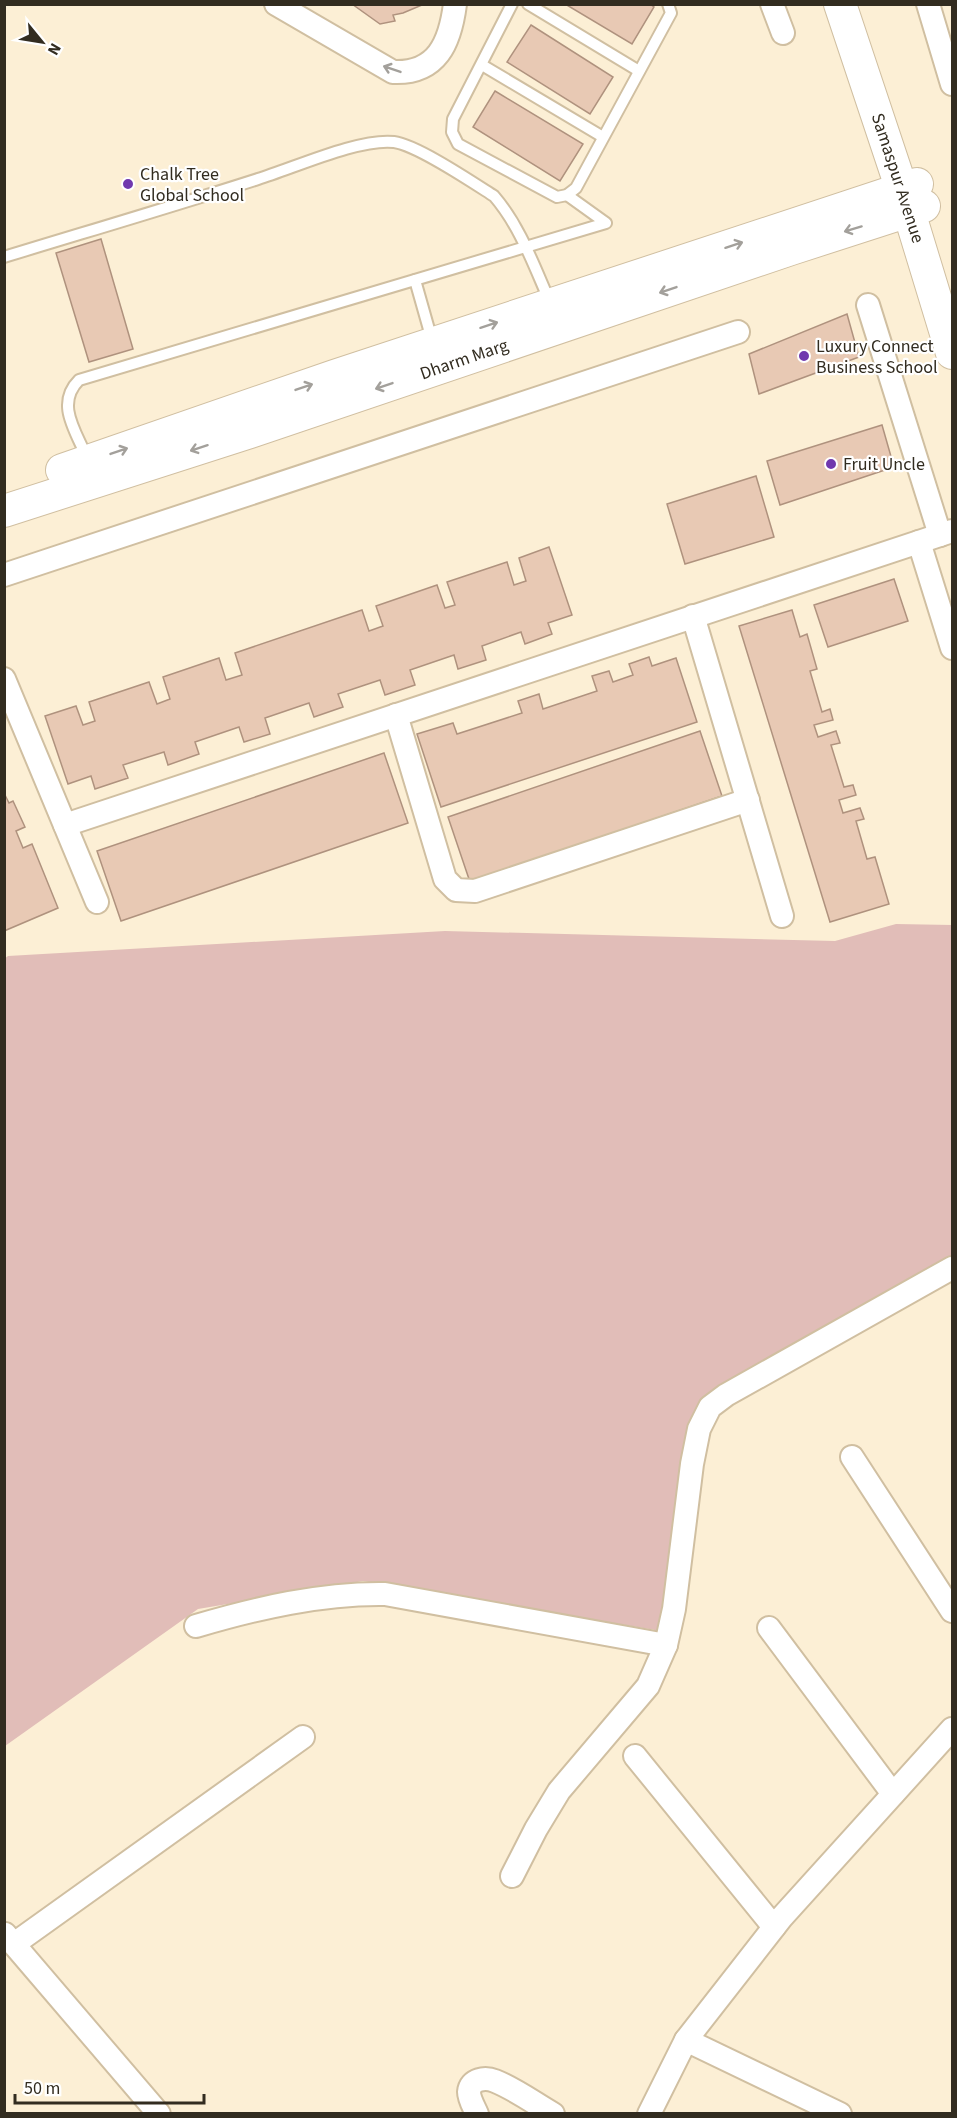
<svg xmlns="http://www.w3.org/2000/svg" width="957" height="2118" font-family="'Source Sans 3',sans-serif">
<rect width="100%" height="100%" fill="#fcefd5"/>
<polygon fill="#e1bdb8" points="896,924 952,925 952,1259 709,1398 661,1631 363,1581 198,1609 5,1746 4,959 8,956 445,931 835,941"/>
<g fill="#e8c9b4" stroke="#af927e" stroke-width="1.5">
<polygon points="352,4 422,4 422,5 403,13 393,15 395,21 380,24"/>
<polygon points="565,4 650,4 654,7 632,44"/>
<polygon points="531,25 613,77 590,114 507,62"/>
<polygon points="495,91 583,144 560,181 473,127"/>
<polygon points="101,239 133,349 89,362 56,253"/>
<polygon points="847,314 859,357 759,394 749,354"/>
<polygon points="882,425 894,467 780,505 767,461"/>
<polygon points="756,476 774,537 685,564 667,504"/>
<polygon points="549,547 572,615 548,623 552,634 525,644 521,632 482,646 486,660 458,669 454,655 410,670 415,685 385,695 380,680 338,694 343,707 314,717 309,703 265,718 270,734 244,742 239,727 195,742 199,754 168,765 164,752 123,765 128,778 95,789 91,776 68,784 45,716 76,706 83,725 95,721 89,702 149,682 157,704 170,699 163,677 219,658 226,680 242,675 235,653 362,610 369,631 383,626 376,606 437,585 445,608 455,605 447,582 507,562 514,585 526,581 519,558"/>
<polygon points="894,579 908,621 828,647 814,605"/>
<polygon points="792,610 800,637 807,634 817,669 810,671 822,712 830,709 833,720 814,725 818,737 836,731 840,743 831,745 844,787 853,785 856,795 839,800 843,813 860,808 864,819 856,821 867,859 875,857 889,904 830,922 739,626"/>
<polygon points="649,657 652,666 676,658 697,722 441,807 417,734 453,723 457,734 522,713 518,701 539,694 543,709 597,691 592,676 609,671 613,682 633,675 629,664"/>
<polygon points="700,731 722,796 470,882 448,817"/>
<polygon points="384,753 408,823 121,921 97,851"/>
<polygon points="4,793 9,803 13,801 25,827 16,831 23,848 32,844 58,908 4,931"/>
</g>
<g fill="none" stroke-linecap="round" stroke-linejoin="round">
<g stroke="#d0bfa1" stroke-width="14">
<g id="lane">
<polyline points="512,4 453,119 452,132 458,144 557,197 567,195 576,188 671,13 668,4"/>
<polyline points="528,4 639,71"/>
<polyline points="482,65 603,137"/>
<path d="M4,257c85,-26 170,-51 254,-78 36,-11 101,-41 136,-37 23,3 78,40 100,54 26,30 40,70 56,106"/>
<polyline points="415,280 432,340"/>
<path d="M87,458c-11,-27 -32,-54 -8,-78l527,-157 -39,-28"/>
</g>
</g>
<g stroke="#d0bfa1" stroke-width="26">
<g id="street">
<path d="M276,4l117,68c44,2 57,-29 62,-68"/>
<polyline points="772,4 783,33"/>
<polyline points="928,4 952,84"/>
<polyline points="868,305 940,535"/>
<polyline points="919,542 952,648"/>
<polyline points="4,575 738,332"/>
<polyline points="693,616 782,916"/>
<polyline points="4,679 97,902"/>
<polyline points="396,715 445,879 456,890 475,891 748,800"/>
<polyline points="65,825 952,531"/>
<polyline points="852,1457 952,1611"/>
<path d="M196,1626c61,-18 126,-33 189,-32l281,51"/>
<polyline points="769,1628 893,1794"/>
<polyline points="635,1756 774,1927"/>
<polyline points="512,1876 536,1829 559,1791 648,1686 666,1645 674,1609 692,1464 699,1429 710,1407 726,1395 952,1268"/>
<polyline points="5,1934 159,2114"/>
<polyline points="14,1944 303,1737"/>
<polyline points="686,2040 840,2114"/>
<path d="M477,2114c-3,-7 -8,-15 -8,-22 1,-13 16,-15 26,-11 20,8 39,22 58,33"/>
<polyline points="649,2114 686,2040 782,1917 952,1729"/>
</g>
</g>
<g stroke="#d0bfa1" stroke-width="34">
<g id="secondary">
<polyline points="840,4 906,202 952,353"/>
<polyline points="62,470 334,376 917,184"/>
<polyline points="4,511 250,432 791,249 924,206"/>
</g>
</g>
<use href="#lane" stroke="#fff" stroke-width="10"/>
<use href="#street" stroke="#fff" stroke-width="22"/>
<use href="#secondary" stroke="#fff" stroke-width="32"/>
</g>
<defs><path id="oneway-shaft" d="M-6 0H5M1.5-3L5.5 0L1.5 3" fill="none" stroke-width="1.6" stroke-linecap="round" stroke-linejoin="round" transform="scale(1.5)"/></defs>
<g stroke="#a3a09b">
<use href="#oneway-shaft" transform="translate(392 69) rotate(-161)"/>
<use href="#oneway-shaft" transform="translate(853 229) rotate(163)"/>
<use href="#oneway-shaft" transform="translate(734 245) rotate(-18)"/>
<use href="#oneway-shaft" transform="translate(668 290) rotate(161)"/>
<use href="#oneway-shaft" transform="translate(489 325) rotate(-18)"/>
<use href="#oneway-shaft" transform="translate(384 386) rotate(161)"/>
<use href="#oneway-shaft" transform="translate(304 387) rotate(-19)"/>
<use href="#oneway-shaft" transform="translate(199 448) rotate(162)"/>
<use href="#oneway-shaft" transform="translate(119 451) rotate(-19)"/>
</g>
<g fill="#7038ae" stroke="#fff" stroke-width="2">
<circle cx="128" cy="184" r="6"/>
<circle cx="804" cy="356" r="6"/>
<circle cx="831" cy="464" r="6"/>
</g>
<g text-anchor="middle" stroke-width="4.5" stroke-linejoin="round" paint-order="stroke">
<g font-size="18" fill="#322c20" stroke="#fff" text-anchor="start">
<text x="140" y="180">Chalk Tree<tspan x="140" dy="21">Global School</tspan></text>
<text x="816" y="352">Luxury Connect<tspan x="816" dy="21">Business School</tspan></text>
<text x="843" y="470">Fruit Uncle</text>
</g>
<g font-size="18" fill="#322c20" stroke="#fff">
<text transform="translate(898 178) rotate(72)" y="6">Samaspur Avenue</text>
<text transform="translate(464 359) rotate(-19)" y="6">Dharm Marg</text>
</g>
</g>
<rect width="957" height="2118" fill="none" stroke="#322c20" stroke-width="12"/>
<g transform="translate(42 42) rotate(120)" stroke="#ffffff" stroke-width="4.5" paint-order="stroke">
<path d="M0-4.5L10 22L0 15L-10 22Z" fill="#322c20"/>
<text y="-9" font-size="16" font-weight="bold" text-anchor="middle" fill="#322c20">N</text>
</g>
<path d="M15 2094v9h189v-9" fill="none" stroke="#322c20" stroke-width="3"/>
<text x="24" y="2094" font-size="18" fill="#322c20" stroke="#ffffff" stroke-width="4.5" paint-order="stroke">50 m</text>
</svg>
